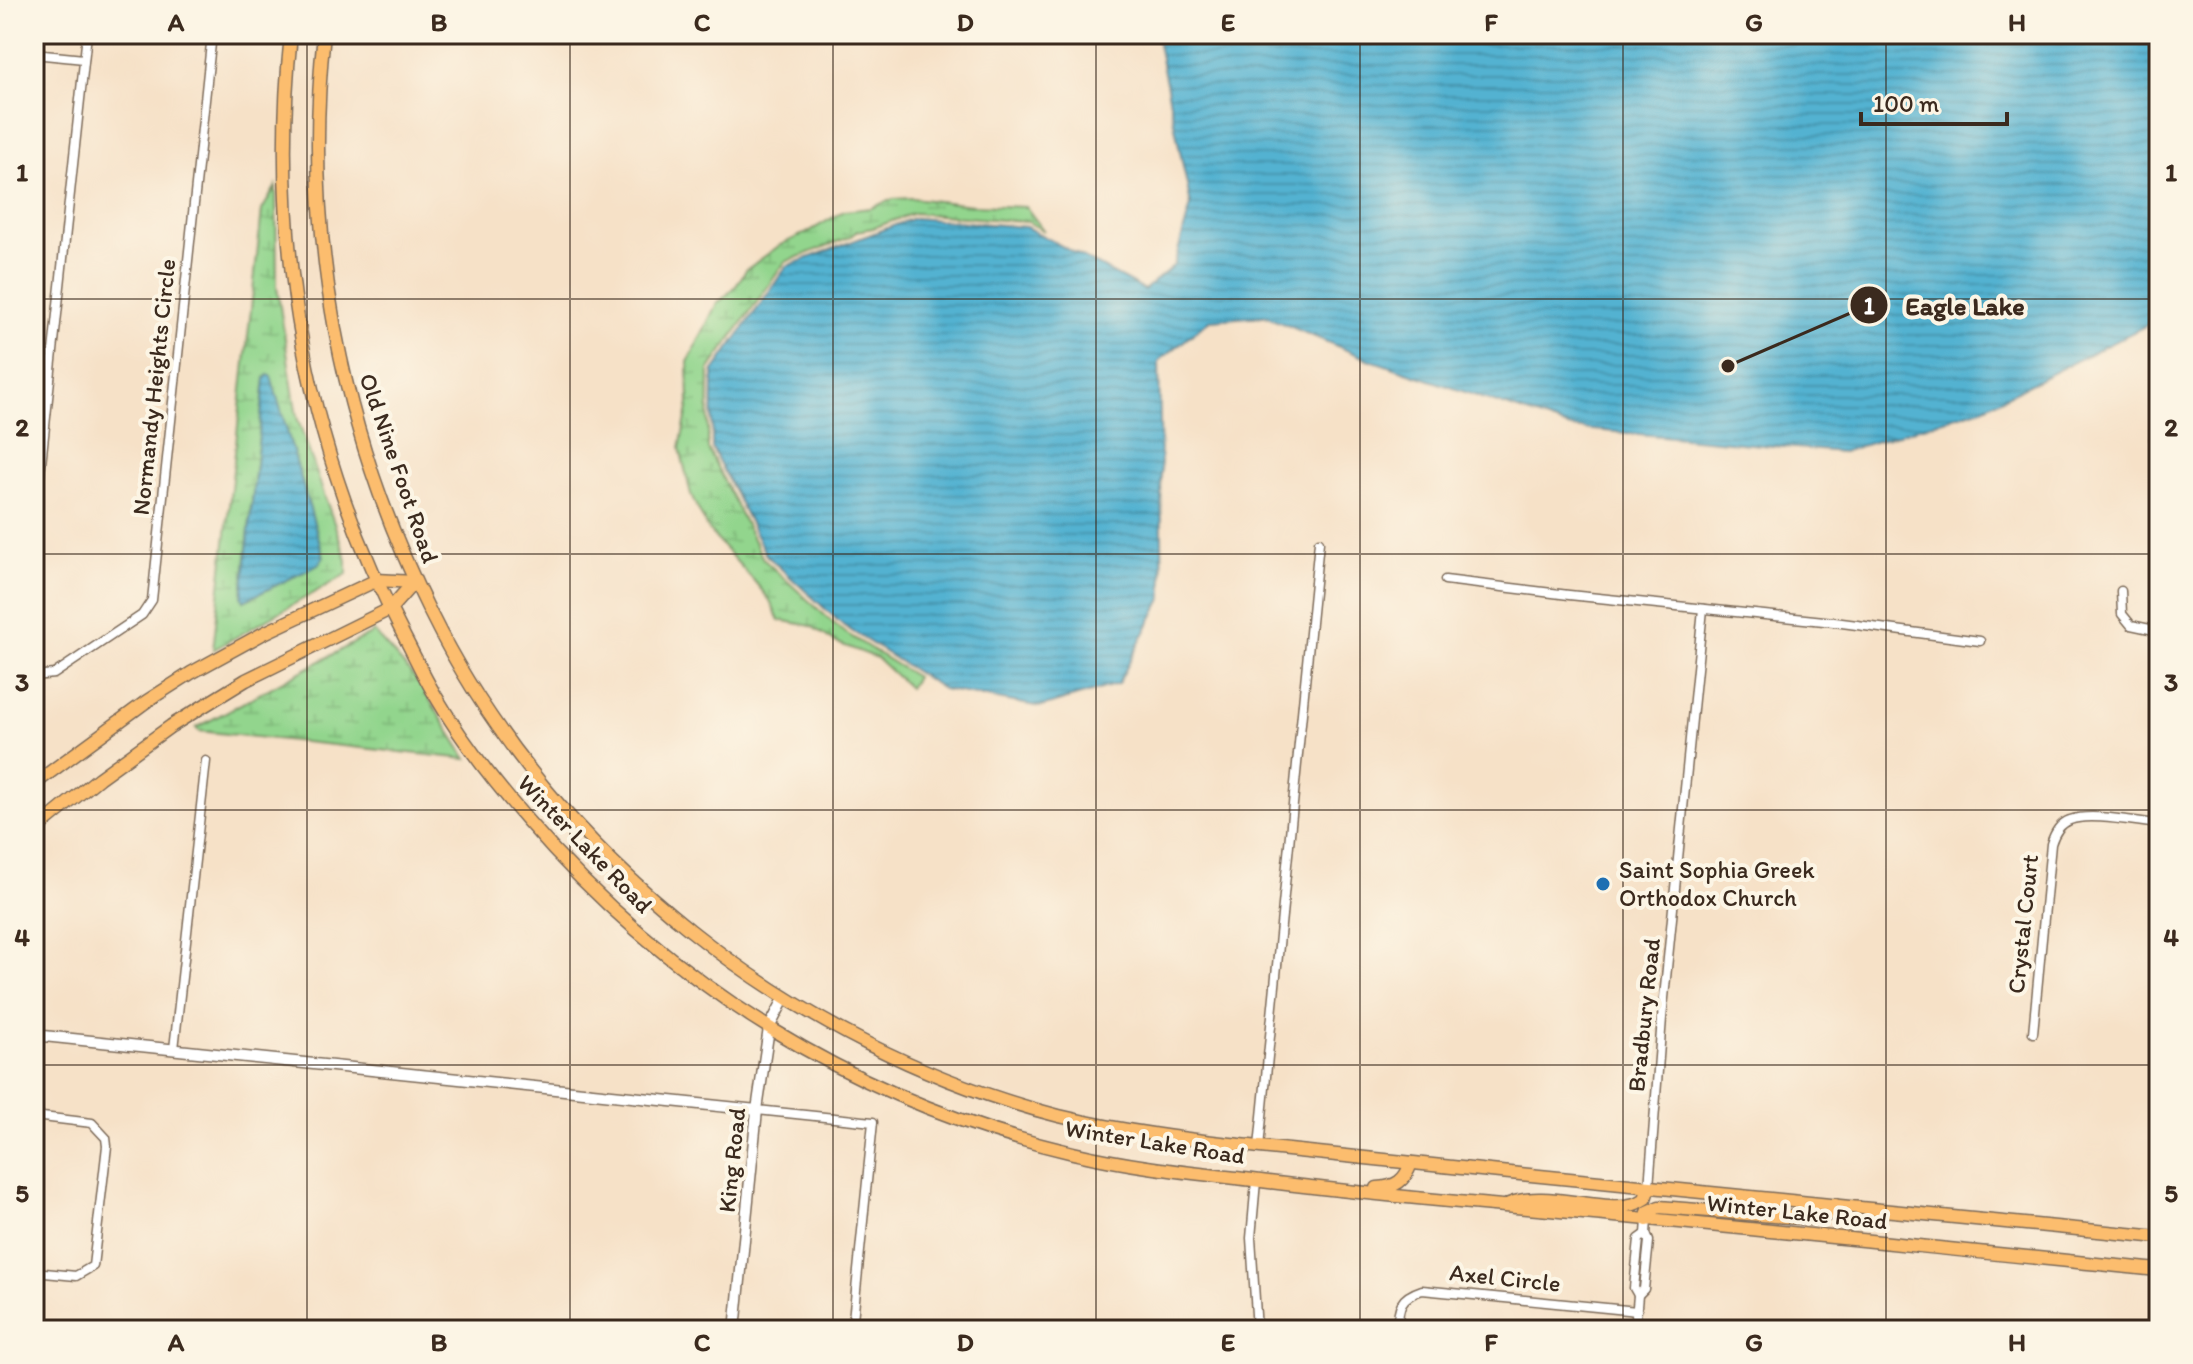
<svg xmlns="http://www.w3.org/2000/svg" width="2193" height="1364" font-family="Itim,sans-serif">
<defs>
<pattern id="wetland-marsh" width="20" height="14" patternUnits="userSpaceOnUse" patternTransform="scale(2)"><rect width="20" height="14" fill="#92d58d"/><path d="M1 5h8M5 5V1M11 12h8M15 12V8" fill="none" stroke="#7fb779"/></pattern>
<pattern id="water-rules" width="6" height="5" patternUnits="userSpaceOnUse" patternTransform="scale(2)"><rect width="6" height="5" fill="#52b2d1"/><path d="M0 2.5h6" fill="none" stroke="#4591a9"/></pattern>
</defs>
<rect width="100%" height="100%" fill="#fcf5e5"/>
<filter id="ink" filterUnits="userSpaceOnUse"><feTurbulence type="fractalNoise" baseFrequency=".0125" numOctaves="2"/><feDisplacementMap in="SourceGraphic" scale="16" xChannelSelector="R" yChannelSelector="G"/><feConvolveMatrix kernelMatrix="1 2 1 2 8 2 1 2 1" color-interpolation-filters="sRGB"/></filter>
<filter id="wash" filterUnits="userSpaceOnUse"><feTurbulence type="fractalNoise" baseFrequency=".006" numOctaves="4" result="noise"/><feDisplacementMap in="SourceGraphic" scale="32" xChannelSelector="R" yChannelSelector="G"/><feGaussianBlur stdDeviation="1.8" result="paint"/><feColorMatrix in="noise" values="0 0 0 0 0 0 0 0 0 0 0 0 0 0 0 0 0 1.4 0 .05"/><feComposite in="paint" operator="in"/></filter>
<g filter="url(#wash)">
<rect width="100%" height="100%" fill="#f6e1c7"/>
<g fill="url(#wetland-marsh)" stroke="#668056" stroke-width="2" fill-rule="evenodd">
<path d="M276,186l1,101 20,130 50,143v14l-134,76 49,-440zM265,379l12,22 46,156 -5,8 -74,36 -2,-5z"/>
<polygon points="912,198 972,205 1026,207 1044,231 1028,222 914,213 873,228 857,231 850,237 785,262 709,370 708,449 763,559 841,630 916,677 909,688 877,658 835,642 811,626 779,620 769,599 755,582 709,531 691,495 680,448 689,403 688,362 716,305 736,286 746,270 780,245 810,231 844,211 871,208 893,199"/>
<polygon points="374,632 417,680 467,759 199,731 196,728"/>
</g>
<g fill="url(#water-rules)" stroke="#466e78" stroke-width="2">
<polygon points="1156,34 2159,34 2159,319 1985,407 1842,452 1571,428 1368,359 1265,316 1210,320 1159,361 1163,597 1118,684 1041,707 943,689 844,626 766,555 712,448 713,372 787,266 914,218 1026,227 1144,290 1174,265 1191,205"/>
<polygon points="268,375 271,376 324,557 318,565 244,601 242,597 265,379"/>
</g>
</g>
<g filter="url(#ink)">
<g fill="none" stroke-linecap="round" stroke-linejoin="round">
<g stroke="#7c6a59" stroke-width="11">
<g id="minor">
<polyline points="34,54 84,59"/>
<polyline points="34,413 46,414"/>
<polyline points="2154,439 2159,457"/>
<polyline points="34,529 87,34"/>
<polyline points="1445,580 1569,595 1834,622 1980,641"/>
<polyline points="2121,591 2122,614 2131,625 2159,631"/>
<polyline points="34,676 54,674 142,615 152,600 212,34"/>
<path d="M2033,1033l18,-189c3,-10 8,-20 19,-24 20,-8 66,2 89,4"/>
<polyline points="174,1049 206,761"/>
<polyline points="757,1110 873,1122 852,1330"/>
<polyline points="34,1116 92,1123 106,1138 107,1146 93,1266 76,1276 34,1272"/>
<polyline points="1259,1147 1319,542"/>
<polyline points="1256,1181 1251,1238 1257,1330"/>
<polyline points="1649,1187 1662,1018 1703,609"/>
<polyline points="1638,1295 1644,1289 1649,1241 1646,1234 1647,1220"/>
<path d="M1397,1330c2,-23 1,-32 25,-40l215,21"/>
<polyline points="1635,1330 1638,1295 1634,1288 1639,1239 1646,1234"/>
<polyline points="2000,1330 2002,1330"/>
</g>
</g>
<g stroke="#7c6a59" stroke-width="13">
<g id="tertiary">
<polyline points="34,1035 757,1110"/>
<polyline points="735,1330 757,1110 769,1028 785,997"/>
</g>
</g>
<g stroke="#7c6a59" stroke-width="15">
<g id="primary">
<path d="M291,34c-22,210 15,416 114,604 10,19 19,39 30,57 26,45 59,87 93,126 143,166 331,282 545,332 59,14 120,20 180,27 95,12 190,21 285,29 207,18 414,41 621,61"/>
<path d="M324,34c-22,201 17,400 107,580 120,243 365,435 628,502 66,16 133,24 201,31 80,9 160,17 240,25 220,23 439,43 659,65"/>
<polyline points="34,784 147,701 191,673 264,633 377,580 414,582"/>
<polyline points="34,831 99,778 171,726 246,680 390,609 414,582"/>
<path d="M1377,1188c19,-1 28,-7 34,-25"/>
<path d="M1509,1204c40,-17 107,16 136,-5l4,-12"/>
<path d="M1647,1220l1,-8 11,-5 154,12c11,-1 16,-4 22,-14"/>
</g>
</g>
<use href="#minor" stroke="#fff" stroke-width="8"/>
<use href="#tertiary" stroke="#fff" stroke-width="10"/>
<use href="#primary" stroke="#fcbd6e" stroke-width="12"/>
</g>
</g>
<path fill="none" stroke="#3b2a1e" stroke-width="2" stroke-opacity="0.55" d="M307,34v1296M570,34v1296M833,34v1296M1096,34v1296M1360,34v1296M1623,34v1296M1886,34v1296M34,299h2125M34,554h2125M34,810h2125M34,1065h2125"/>
<circle fill="#1f6fb2" stroke="#fcf5e5" stroke-width="3" cx="1603" cy="884" r="8"/>
<g text-anchor="middle" stroke-width="8" stroke-linejoin="round" paint-order="stroke">
<g font-size="24" fill="#3b2a1e" stroke="#fcf5e5">
<text transform="translate(154 387) rotate(-84)" y="8">Normandy Heights Circle</text>
<text transform="translate(399 468) rotate(71)" y="8">Old Nine Foot Road</text>
<text transform="translate(585 844) rotate(46)" y="8">Winter Lake Road</text>
<text transform="translate(2023 924) rotate(-84)" y="8">Crystal Court</text>
<text transform="translate(1644 1015) rotate(-84)" y="8">Bradbury Road</text>
<text transform="translate(1155 1142) rotate(9)" y="8">Winter Lake Road</text>
<text transform="translate(732 1160) rotate(-84)" y="8">King Road</text>
<text transform="translate(1797 1212) rotate(6)" y="8">Winter Lake Road</text>
<text transform="translate(1505 1278) rotate(6)" y="8">Axel Circle</text>
</g>
<g font-size="24" fill="#3b2a1e" stroke="#fcf5e5" text-anchor="start">
<text x="1619" y="878">Saint Sophia Greek<tspan x="1619" dy="28">Orthodox Church</tspan></text>
</g>
</g>
<path fill="none" stroke="#3b2a1e" stroke-width="3" d="M1728 366L1869 305"/>
<g fill="#3b2a1e" stroke="#fcf5e5" stroke-width="3">
<circle cx="1728" cy="366" r="8"/>
<circle cx="1869" cy="305" r="20"/>
</g>
<g font-size="24" text-anchor="middle" font-weight="bold" fill="#fff">
<text x="1869" y="314">1</text>
</g>
<g font-size="26" text-anchor="middle" font-weight="bold" fill="#3b2a1e" stroke="#fcf5e5" stroke-width="8" stroke-linejoin="round" paint-order="stroke">
<text x="1965" y="315">Eagle Lake</text>
</g>
<rect width="2193" height="1364" fill="none" stroke="#fcf5e5" stroke-width="88"/>
<path d="M1861 112v12h146v-12" fill="none" stroke="#3b2a1e" stroke-width="4"/>
<text x="1873" y="112" font-size="24" fill="#3b2a1e" stroke="#fcf5e5" stroke-width="6" paint-order="stroke">100 m</text>
<rect x="44" y="44" width="2105" height="1276" fill="none" stroke="#3b2a1e" stroke-width="3"/>
<g font-size="26" text-anchor="middle" font-weight="bold" fill="#3b2a1e">
<text x="176" y="31">A</text>
<text x="439" y="31">B</text>
<text x="702" y="31">C</text>
<text x="965" y="31">D</text>
<text x="1228" y="31">E</text>
<text x="1491" y="31">F</text>
<text x="1754" y="31">G</text>
<text x="2017" y="31">H</text>
<text x="22" y="181">1</text>
<text x="2171" y="181">1</text>
<text x="22" y="436">2</text>
<text x="2171" y="436">2</text>
<text x="22" y="691">3</text>
<text x="2171" y="691">3</text>
<text x="22" y="946">4</text>
<text x="2171" y="946">4</text>
<text x="22" y="1202">5</text>
<text x="2171" y="1202">5</text>
<text x="176" y="1351">A</text>
<text x="439" y="1351">B</text>
<text x="702" y="1351">C</text>
<text x="965" y="1351">D</text>
<text x="1228" y="1351">E</text>
<text x="1491" y="1351">F</text>
<text x="1754" y="1351">G</text>
<text x="2017" y="1351">H</text>
</g>
</svg>
